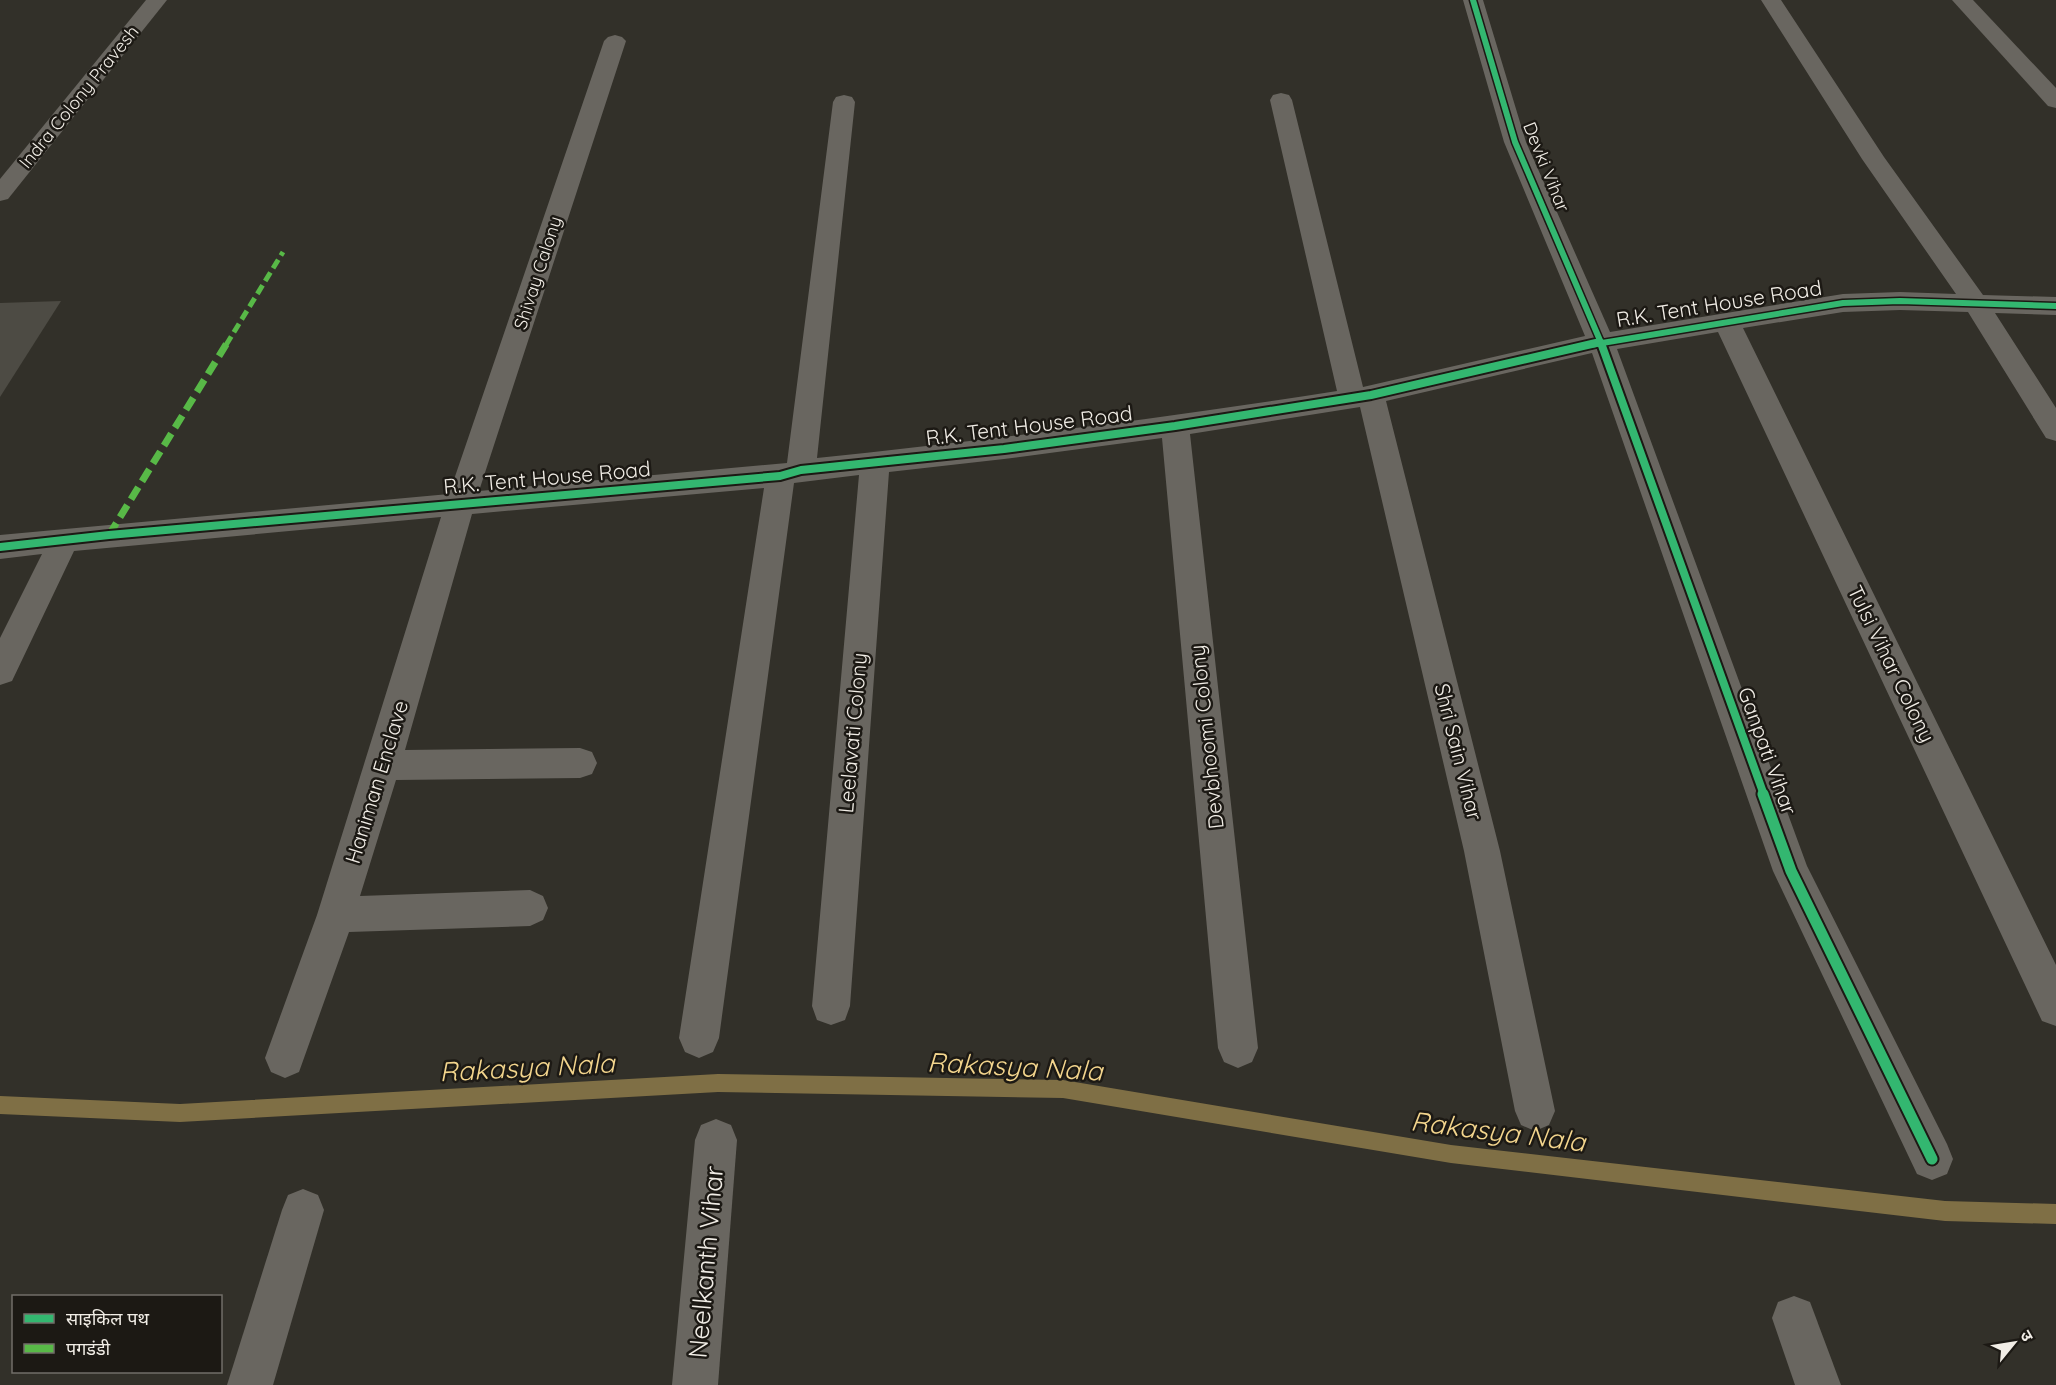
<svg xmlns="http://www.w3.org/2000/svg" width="2056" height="1385" font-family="Quicksand,'Noto Sans Devanagari',sans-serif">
<rect width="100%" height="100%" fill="#323029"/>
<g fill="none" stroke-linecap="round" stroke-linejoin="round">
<polygon fill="#7f6f45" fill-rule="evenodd" points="718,1074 1063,1080 1451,1145 1945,1201 2056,1204 2056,1224 1945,1221 1451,1163 1063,1098 718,1092 180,1122 0,1114 0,1096 180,1104"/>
</g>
<polygon fill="#4d4b44" points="61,301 0,397 0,303"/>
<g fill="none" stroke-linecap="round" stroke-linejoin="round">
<g fill="#696660" fill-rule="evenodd">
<polygon points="146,0 167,0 8,199 0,201 0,179"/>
<path d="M1463,0h20l43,142 84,190 233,-38 57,-2 56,2 -94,-135 -101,-159h20l103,157 99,138 73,2v18l-61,-2 61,95v33l-10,-3 -78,-126 -68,-2 -57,2 -100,16 313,637v61l-14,-5 -324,-689 -101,17 190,517 140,278 6,15 -6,15 -15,6 -15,-6 -144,-303 -181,-518 -206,48 114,450 55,260 -6,14 -14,6 -14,-6 -6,-14 -51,-260 -104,-444 -170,27 68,614 -6,14 -14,6 -14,-6 -6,-14 -56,-610 -158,21 -115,13 -39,534 -5,14 -14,5 -14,-5 -5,-14 47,-531 -65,8 -75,555 -6,14 -14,6 -14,-6 -6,-14 85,-550 -292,26 -67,236 175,-2 12,4 5,11 -5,11 -12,4 -184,2 -36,116 170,-6 13,6 5,12 -5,12 -13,6 -181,6 -50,140 -14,6 -14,-6 -6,-14 52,-143 124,-398 -367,34 -62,130 -12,4v-47l42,-84 -42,5v-24l449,-41 155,-453 4,-4 7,-2 7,2 4,4 -147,450 308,-28 46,-361 3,-5 8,-2 8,2 3,5 -38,356c173,-18 347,-40 520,-67l-67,-291 3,-5 8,-2 8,2 3,5 71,287 222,-51 -81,-194z"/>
<polygon points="1952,0 1973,0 2056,88 2056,108 2048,106"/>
<polygon points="716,1119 731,1125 737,1140 718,1385 672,1385 695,1140 701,1125"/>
<polygon points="303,1189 318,1195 324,1210 273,1385 227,1385 282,1210 288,1195"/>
<polygon points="1794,1296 1810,1302 1841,1385 1795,1385 1772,1318 1778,1302"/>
</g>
<polyline stroke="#58b947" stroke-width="5" stroke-dasharray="10 5" stroke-linecap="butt" points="226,345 283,252"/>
<polyline stroke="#58b947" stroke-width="7" stroke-dasharray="14 7" stroke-linecap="butt" points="109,535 227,343"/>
<g stroke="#1c1914" stroke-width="9">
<g id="cycleway-far2">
<polyline points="1473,0 1515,142 1602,345"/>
<polyline points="1590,345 1843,303 1900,301 2056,306"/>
</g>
</g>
<g stroke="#1c1914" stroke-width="12">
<g id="cycleway-far1">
<polyline points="1601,343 1764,795"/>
<polyline points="0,547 109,535 780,476 801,470 1004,449 1175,426 1371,395 1596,343"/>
</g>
</g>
<g stroke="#1c1914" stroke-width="15">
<polyline id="cycleway" points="1763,794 1791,871 1932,1159"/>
</g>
<use href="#cycleway-far2" stroke="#33b770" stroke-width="6"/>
<use href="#cycleway-far1" stroke="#33b770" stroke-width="8"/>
<use href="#cycleway" stroke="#33b770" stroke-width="11"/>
</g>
<g text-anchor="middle" stroke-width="5" stroke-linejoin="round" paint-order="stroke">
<g font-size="18" fill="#f1ede6" stroke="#1c1914">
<text transform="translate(79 97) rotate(-51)" y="6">Indra Colony Pravesh</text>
<text transform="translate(1546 167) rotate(68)" y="6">Devki Vihar</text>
<text transform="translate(538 273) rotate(-72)" y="6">Shivay Calony</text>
</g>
<g font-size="21" fill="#f1ede6" stroke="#1c1914">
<text transform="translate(1719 304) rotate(-9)" y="7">R.K. Tent House Road</text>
<text transform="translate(1029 426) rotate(-7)" y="7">R.K. Tent House Road</text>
<text transform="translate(547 478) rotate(-5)" y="7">R.K. Tent House Road</text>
<text transform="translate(1891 664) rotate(64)" y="7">Tulsi Vihar Colony</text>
<text transform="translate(853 733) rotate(-85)" y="7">Leelavati Colony</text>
<text transform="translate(1207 737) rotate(-96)" y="7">Devbhoomi Colony</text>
<text transform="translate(1767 751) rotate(70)" y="7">Ganpati Vihar</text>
<text transform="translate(1458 752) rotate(76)" y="7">Shri Sain Vihar</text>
<text transform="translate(377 782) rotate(-73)" y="7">Haniman Enclave</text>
</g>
<g font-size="26" fill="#f1ede6" stroke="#1c1914">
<text transform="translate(706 1262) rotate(-85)" y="9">Neelkanth Vihar</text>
</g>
<g font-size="27" font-style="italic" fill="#f3d58d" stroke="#1c1914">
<text transform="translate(1015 1067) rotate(3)" y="9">Rakasya Nala</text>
<text transform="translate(527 1068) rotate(-3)" y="9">Rakasya Nala</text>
<text transform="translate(1498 1132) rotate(7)" y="9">Rakasya Nala</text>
</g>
</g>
<rect x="12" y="1295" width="210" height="78" fill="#1c1914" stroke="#716e68" stroke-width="1.5"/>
<rect x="24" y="1314" width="30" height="9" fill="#33b770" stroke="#716e68" stroke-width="1.5"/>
<text x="66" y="1325" font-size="18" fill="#f1ede6">साइकिल पथ</text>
<rect x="24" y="1344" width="30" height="9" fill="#58b947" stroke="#716e68" stroke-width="1.5"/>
<text x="66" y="1355" font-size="18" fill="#f1ede6">पगडंडी</text>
<g transform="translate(2014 1343) rotate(60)" stroke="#1c1914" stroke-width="4.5" paint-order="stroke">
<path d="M0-4.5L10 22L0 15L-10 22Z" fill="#f1ede6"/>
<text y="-9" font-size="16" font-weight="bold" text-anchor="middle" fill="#f1ede6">उ</text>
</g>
</svg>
